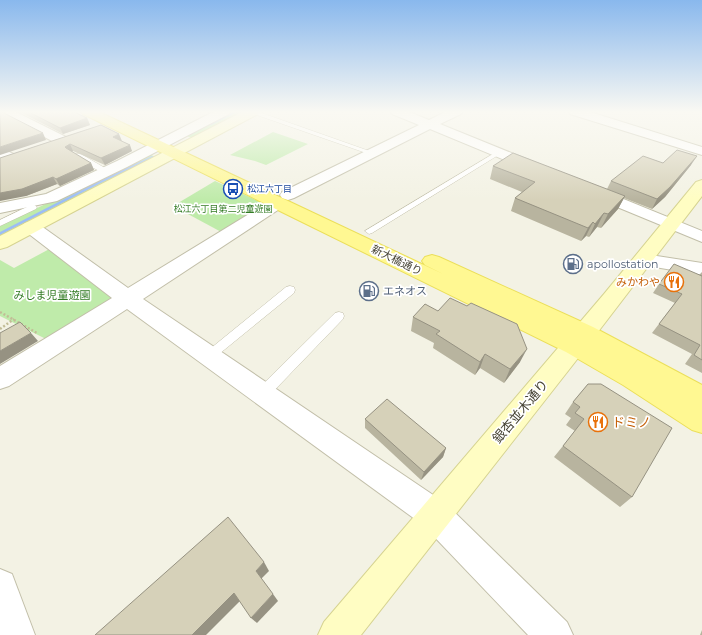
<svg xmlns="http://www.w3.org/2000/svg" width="702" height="635" font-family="Montserrat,'Noto Sans JP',sans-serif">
<rect width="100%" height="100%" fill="#f3f2e4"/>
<g fill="#bfebaa">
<polygon points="230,111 248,111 194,139 184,135"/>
<polygon points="273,132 308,144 266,165 255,161 230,155"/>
<polygon points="149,154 158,158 0,239 0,226"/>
<polygon points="215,181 269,206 225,234 173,206"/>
<polygon points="55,246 123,299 52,342 0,316 0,260 14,268"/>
</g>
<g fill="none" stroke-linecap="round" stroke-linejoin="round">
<g fill="#9cbdf5" fill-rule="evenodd">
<polygon points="234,111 239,111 211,125 208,124"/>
<polygon points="152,156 155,157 101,183 0,235 0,232 99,181"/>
</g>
<g stroke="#c2bfa9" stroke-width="1">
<g id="lane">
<polygon points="251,111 256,111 375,153 369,154 251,113"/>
<polygon points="498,151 502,153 500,154 372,233 369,234 365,231"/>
<polygon points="75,154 81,154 110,171 109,173 103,173 75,158"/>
<polygon points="33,204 37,207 36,209 0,226 0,220"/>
<polygon points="290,286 294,287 295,290 294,293 213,359 209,361 205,359 203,356 205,353 286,287"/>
<polygon points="339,312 343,313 344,316 343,319 267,398 262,399 257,398 256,394 257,390 335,313"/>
</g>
</g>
<g stroke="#c2bfa9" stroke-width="2">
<g id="street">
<polygon points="0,111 14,111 66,137 68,140 66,143 56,143 0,114"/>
<polygon points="215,111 231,111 229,114 127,167 57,201 0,213 0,203 46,194 117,161"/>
<polygon points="390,111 407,111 429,120 447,111 463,111 461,114 440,124 541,165 543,168 541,171 536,172 531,171 430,129 294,198 288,200 282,198 280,195 282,192 419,125 392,114"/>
<polygon points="568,111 587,111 702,147 702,155 570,114"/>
<polygon points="0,148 16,155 18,158 16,161 11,162 0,158"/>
<polygon points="594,187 702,231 702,242 588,195 586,192 588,189"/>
<polygon points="278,198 284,200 286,203 284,206 143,299 445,503 567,622 573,635 528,635 423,525 127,309 9,386 0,389 0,366 112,298 25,231 22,227 25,223 31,222 37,223 128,288 272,200"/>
<polygon points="644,254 702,263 702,275 637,264 634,260 637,256"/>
<polygon points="0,569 12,574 35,635 0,635"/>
</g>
</g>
<g stroke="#d6d391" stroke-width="2">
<g id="secondary">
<polygon points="244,111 260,111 258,114 7,247 0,249 0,236"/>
<polygon points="702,180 702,196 575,362 361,635 318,635 324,622 604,294 696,182"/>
</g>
</g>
<g stroke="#ebdf5a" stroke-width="2">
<polygon id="primary" points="81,111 97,111 443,274 425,265 422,261 425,257 432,255 439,257 593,327 702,385 702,433 692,430 623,385 566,352 83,114"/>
</g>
<g stroke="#c2bc96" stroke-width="2.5" stroke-dasharray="2 2" stroke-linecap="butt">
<polyline points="0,312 37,333"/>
<polyline points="0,329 14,319"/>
</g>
<use href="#lane" fill="#fff" fill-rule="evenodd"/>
<use href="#street" fill="#fff" fill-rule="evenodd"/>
<use href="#secondary" fill="#fffdc3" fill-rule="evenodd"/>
<use href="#primary" fill="#fff892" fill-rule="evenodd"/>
</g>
<g fill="#b8b49f">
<polygon points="18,111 72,111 87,118 90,125 63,134"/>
<polygon points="101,125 122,141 132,151 105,165 73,151 72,152 91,163 94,170 60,186 57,184 26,196 0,158"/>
<polygon points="663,163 691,165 665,197 652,209 624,198 618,209 601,228 597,227 589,237 586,236 581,241 511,211 515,198 522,192 490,179 493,166 607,189 611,181"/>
<polygon points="702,272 702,373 685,364 692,354 652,333 675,303 653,293 659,284 699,275"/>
<polygon points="413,317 520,362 504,383 480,368 475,375 433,348 434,343 411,331"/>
<polygon points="588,384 632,497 620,507 554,457 575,431 566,425 571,418 565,414 573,402"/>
<polygon points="365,419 446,448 443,457 421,480 365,428"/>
<polygon points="702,630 702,635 700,635"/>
</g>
<g fill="#969282">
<polygon points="87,118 90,125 63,134 60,128"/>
<polygon points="43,133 46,140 0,155 0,147"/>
<polygon points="119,134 122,141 113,137"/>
<polygon points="70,144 73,151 69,153 65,147"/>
<polygon points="130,145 132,151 105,165 101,158"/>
<polygon points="697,156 691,165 665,197 652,209 657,199"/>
<polygon points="91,163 94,170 60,186 56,179"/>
<polygon points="53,177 57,184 26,196 0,201 0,193"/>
<polygon points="625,196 618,209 601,228 608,214"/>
<polygon points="604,213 597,227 589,237 595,224"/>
<polygon points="593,222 586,236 581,241 588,228"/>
<polygon points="31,333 38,341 0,364 0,351"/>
<polygon points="527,349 520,362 504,383 510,369"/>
<polygon points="485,354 480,368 475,375 480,362"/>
<polygon points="446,448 443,457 421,480 424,472"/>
<polygon points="264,562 269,571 261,579 256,571"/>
<polygon points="234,593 241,600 206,635 192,635"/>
<polygon points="273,594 278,601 257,623 251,618"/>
</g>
<g fill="#d6d1b9" stroke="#969282">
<polygon points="0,111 43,133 0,147"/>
<polygon points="27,111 72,111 87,118 60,128"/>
<polygon points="101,125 119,134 113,137 130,145 101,158 70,144 65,147 66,148 91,163 56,179 53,177 22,189 0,193 0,158"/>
<polygon points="677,150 697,156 670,187 657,199 611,181 643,156 663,163"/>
<polygon points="513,153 625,196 608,214 604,213 595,224 593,222 588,228 515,198 535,182 493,166"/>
<polygon points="674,264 702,276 702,360 694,355 700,345 659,324 682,294 659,284"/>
<polygon points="450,298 467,306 471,303 517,324 527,349 510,369 485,354 480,362 436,334 440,331 413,317 425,304 438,311"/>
<polygon points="20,322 31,333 0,351 0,333"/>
<polygon points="588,384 601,384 672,428 632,497 563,446 584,419 575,413 580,407 573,402"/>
<polygon points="387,399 446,448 424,472 365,419"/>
<polygon points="228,517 264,562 256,571 273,594 251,618 234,593 192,635 95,635"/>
</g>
<linearGradient id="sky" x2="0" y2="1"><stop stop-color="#89b8ed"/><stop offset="0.56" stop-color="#faf9f3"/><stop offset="1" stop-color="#faf9f3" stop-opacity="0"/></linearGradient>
<rect width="702" height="200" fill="url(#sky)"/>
<defs>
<g id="bus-ring" transform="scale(1)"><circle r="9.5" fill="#fff" stroke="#1a4fb4" stroke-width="1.5"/><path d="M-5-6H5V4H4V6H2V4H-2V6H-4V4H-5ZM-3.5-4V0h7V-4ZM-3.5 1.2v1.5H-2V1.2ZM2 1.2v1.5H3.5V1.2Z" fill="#1a4fb4"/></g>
<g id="fuel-ring" transform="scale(1)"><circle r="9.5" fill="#fff" stroke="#5c6f8a" stroke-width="1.5"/><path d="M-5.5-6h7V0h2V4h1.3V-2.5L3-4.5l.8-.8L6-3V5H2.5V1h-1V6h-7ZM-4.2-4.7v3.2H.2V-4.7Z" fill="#5c6f8a"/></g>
<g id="restaurant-ring" transform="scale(1)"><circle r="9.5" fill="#fff" stroke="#e8710a" stroke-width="1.5"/><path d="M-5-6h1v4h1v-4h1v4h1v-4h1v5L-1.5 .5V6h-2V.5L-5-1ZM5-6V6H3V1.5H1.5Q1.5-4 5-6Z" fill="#e8710a"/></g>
</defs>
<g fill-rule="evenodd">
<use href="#bus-ring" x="233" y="189"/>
<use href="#fuel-ring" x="573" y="264"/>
<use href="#restaurant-ring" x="674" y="282"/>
<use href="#fuel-ring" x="369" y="291"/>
<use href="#restaurant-ring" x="598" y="422"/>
</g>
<g text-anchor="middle" stroke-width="3.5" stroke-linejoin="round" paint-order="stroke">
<g font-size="9" fill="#164399" stroke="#fff" text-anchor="start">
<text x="247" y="192">松江六丁目</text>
</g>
<g font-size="9" fill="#327b23" stroke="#fff">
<text x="223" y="212">松江六丁目第二児童遊園</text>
</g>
<g font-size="11" fill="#464334" stroke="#fff">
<text transform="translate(397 260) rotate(26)" y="4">新大橋通り</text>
</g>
<g font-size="11" fill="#4e5e75" stroke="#fff" text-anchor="start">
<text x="587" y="268">apollostation</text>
<text x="383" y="295">エネオス</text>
</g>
<g font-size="11" fill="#c56008" stroke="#fff" text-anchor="end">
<text x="660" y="286">みかわや</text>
</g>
<g font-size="11" fill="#327b23" stroke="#fff">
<text x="52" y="299">みしま児童遊園</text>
</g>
<g font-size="13" fill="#464334" stroke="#fff">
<text transform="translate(520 411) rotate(-50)" y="5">銀杏並木通り</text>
</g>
<g font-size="13" fill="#c56008" stroke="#fff" text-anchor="start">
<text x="612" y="427">ドミノ</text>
</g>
</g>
</svg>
